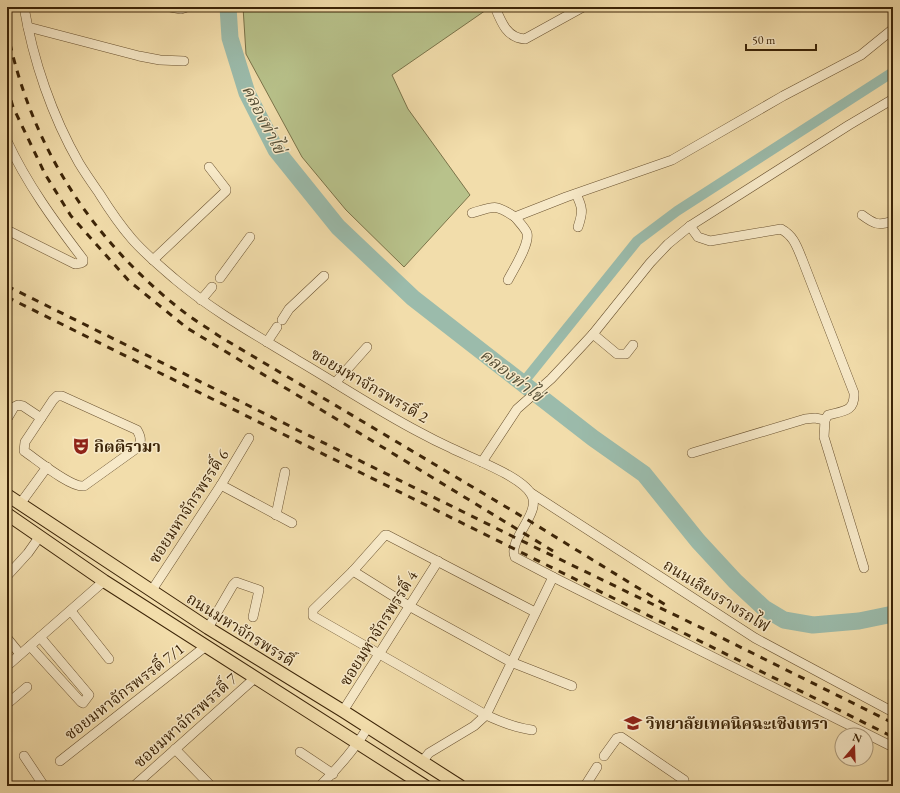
<svg xmlns="http://www.w3.org/2000/svg" width="900" height="793" font-family="'EB Garamond','Noto Serif Thai',serif">
<rect width="100%" height="100%" fill="#f2ddab"/>
<filter id="stains"><feTurbulence type="fractalNoise" baseFrequency=".005" numOctaves="4"/><feColorMatrix values="0 0 0 0 .2 0 0 0 0 .09 0 0 0 0 .02 0 0 0 .5 -.17"/></filter>
<radialGradient id="worn" r=".72"><stop offset=".6" stop-color="#630" stop-opacity="0"/><stop offset="1" stop-color="#630" stop-opacity=".3"/></radialGradient>
<polygon fill="#b8c28b" stroke="#7a7349" points="243,7 488,7 489,8 392,75 408,109 470,195 404,267 346,210 302,157 246,54"/>
<g fill="none" stroke-linecap="round" stroke-linejoin="round">
<polyline stroke="#9bbbab" stroke-width="10" points="522,384 637,241 677,211 893,72"/>
<polyline stroke="#9bbbab" stroke-width="17" points="228,7 230,38 247,93 276,150 338,227 413,298 593,438 644,474 698,541 735,581 764,608 784,620 813,625 859,621 893,614"/>
<g stroke="#6a5230" stroke-width="10">
<g id="minor">
<path d="M24,7c9,53 28,109 55,156 6,10 13,20 20,30 10,16 20,31 33,46 13,15 29,28 44,41 37,31 80,55 121,80 41,24 80,50 122,72 11,6 21,11 32,16 20,10 70,28 80,46 12,18 -24,46 -16,63l38,20 -67,138 -12,11 -45,27 -7,9"/>
<polyline points="170,7 181,9 187,7"/>
<path d="M495,7c6,15 12,31 30,32l58,-32"/>
<polyline points="28,27 139,56 160,60 184,61"/>
<path d="M7,141c20,43 47,80 76,118v3l-2,1 -6,1 -68,-34"/>
<path d="M576,194c7,14 7,18 2,33"/>
<path d="M472,213c23,-7 23,-9 43,4l51,-20 106,-37 111,-64 78,-41 32,-26"/>
<path d="M862,215c12,9 16,11 31,6"/>
<path d="M690,226l8,11 12,4 71,-12c13,7 16,18 21,30l52,134c1,19 -11,18 -26,22l-3,5 -1,17 40,131"/>
<polyline points="153,260 226,191 226,189 209,167"/>
<polyline points="220,278 250,237"/>
<path d="M508,280c5,-10 22,-36 19,-47 -2,-5 -8,-11 -12,-16"/>
<polyline points="201,300 212,287"/>
<polyline points="282,320 289,309 324,276"/>
<polyline points="593,334 617,354 626,354 633,345"/>
<polyline points="267,342 277,327"/>
<polyline points="335,383 367,347"/>
<path d="M57,396h5l75,34c4,7 5,12 0,18l-53,38c-13,2 -48,-27 -60,-35l1,-9 28,-42z"/>
<polyline points="7,419 14,407 18,405 23,406 41,418"/>
<polyline points="692,453 805,419 815,418 825,420"/>
<polyline points="482,462 517,409 551,379 567,362 593,334 650,263 668,244 690,226 849,125 893,99"/>
<polyline points="221,485 292,523"/>
<polyline points="531,493 755,638 893,712"/>
<polyline points="20,504 47,467"/>
<polyline points="276,515 285,472"/>
<polyline points="353,571 409,606 511,662 572,686"/>
<polyline points="7,576 28,553 40,536"/>
<polyline points="553,577 893,747"/>
<polyline points="152,590 221,485 249,438"/>
<polyline points="71,611 109,659"/>
<polyline points="208,628 233,585 236,582 259,590 253,617"/>
<polyline points="7,638 20,654"/>
<polyline points="30,646 81,702 83,703 89,695 40,637"/>
<polyline points="7,666 104,581"/>
<polyline points="7,704 27,687"/>
<polyline points="343,711 438,561"/>
<path d="M532,730c-17,-2 -31,-8 -46,-15l-173,-99v-6l40,-39 32,-36h2l148,77"/>
<polyline points="175,749 211,786"/>
<polyline points="300,752 333,774"/>
<polyline points="24,756 44,786"/>
<polyline points="604,756 617,738 621,737 684,780 685,786"/>
<polyline points="60,761 206,646"/>
<polyline points="134,786 256,677"/>
<path d="M320,786c18,-18 35,-37 48,-59"/>
<polyline points="585,786 597,767"/>
</g>
</g>
<g stroke="#3c2407" stroke-width="14">
<g id="major">
<polyline points="7,495 208,628 343,711 460,786"/>
<polyline points="7,514 104,581 425,786"/>
</g>
</g>
<use href="#minor" stroke="#f7e9c8" stroke-width="9"/>
<use href="#major" stroke="#f2ddab" stroke-width="12"/>
<g stroke="#3c2407" stroke-width="3" stroke-dasharray="7 7" stroke-linecap="butt">
<path d="M7,30c24,118 86,213 182,286 10,7 20,13 30,20l309,184 141,87"/>
<polyline points="7,87 13,107 45,174 71,216 129,281 187,328 553,551"/>
<polyline points="7,286 518,539 710,632 893,723"/>
<polyline points="7,297 893,737"/>
</g>
</g>
<defs>
<g id="theatre-bare" transform="scale(1.38)"><path d="M-5-5.5Q0-4 5-5.5V0Q5 5 0 6Q-5 5-5 0ZM-3.3-2.5H-1v1.5H-3.3ZM1-2.5H3.3v1.5H1ZM-2.8 1Q0 5.5 2.8 1Z" fill="#8f2418" stroke="#f7e9c8" stroke-width="2.5" paint-order="stroke"/></g>
<g id="university-bare" transform="scale(1.38)"><path d="M0-5L7-2L0 1L-7-2ZM-4 1L0 2.5L4 1V4Q0 6-4 4Z" fill="#8f2418" stroke="#f7e9c8" stroke-width="2.5" paint-order="stroke"/></g>
</defs>
<g fill-rule="evenodd">
<use href="#theatre-bare" x="81" y="446"/>
<use href="#university-bare" x="633" y="723"/>
</g>
<g text-anchor="middle" stroke-width="3" stroke-linejoin="round" paint-order="stroke">
<g font-size="16" fill="#3c2407" stroke="#f7e9c8">
<text transform="translate(370 385) rotate(30)" y="6">ซอยมหาจักรพรรดิ์ 2</text>
<text transform="translate(188 506) rotate(-57)" y="6">ซอยมหาจักรพรรดิ์ 6</text>
<text transform="translate(717 595) rotate(32)" y="6">ถนนเลียงรางรถไฟ</text>
<text transform="translate(378 628) rotate(-58)" y="6">ซอยมหาจักรพรรดิ์ 4</text>
<text transform="translate(241 629) rotate(32)" y="6">ถนนมหาจักรพรรดิ์</text>
<text transform="translate(124 691) rotate(-38)" y="6">ซอยมหาจักรพรรดิ์ 7/1</text>
<text transform="translate(185 720) rotate(-42)" y="6">ซอยมหาจักรพรรดิ์ 7</text>
</g>
<g font-size="16" font-weight="bold" fill="#3c2407" stroke="#f7e9c8" text-anchor="start">
<text x="94" y="452">กิตติรามา</text>
<text x="646" y="729">วิทยาลัยเทคนิคฉะเชิงเทรา</text>
</g>
<g font-size="17" font-style="italic" fill="#585138" stroke="#f7e9c8">
<text transform="translate(264 119) rotate(63)" y="6">คลองท่าไข่</text>
<text transform="translate(512 375) rotate(38)" y="6">คลองท่าไข่</text>
</g>
</g>
<rect width="900" height="793" fill="none" stroke="#f2ddab" stroke-width="24"/>
<rect x="8" y="8" width="884" height="777" fill="none" stroke="#3c2407" stroke-width="2"/>
<rect x="12" y="12" width="876" height="769" fill="none" stroke="#3c2407"/>
<g transform="translate(854 747) rotate(19)"><circle r="19" fill="#f7e9c8" stroke="#ac9a7b"/>
<path d="M0-3L7 15L0 10L-7 15Z" fill="#8f2418"/>
<text y="-6" font-size="11" font-weight="bold" text-anchor="middle" fill="#3c2407">N</text>
</g>
<path d="M746 44v6h70v-6" fill="none" stroke="#3c2407" stroke-width="2"/>
<text x="752" y="44" font-size="12" fill="#3c2407" stroke="#f7e9c8" stroke-width="3" paint-order="stroke">50 m</text>
<rect width="100%" height="100%" filter="url(#stains)"/>
<rect width="100%" height="100%" fill="url(#worn)"/>
</svg>
